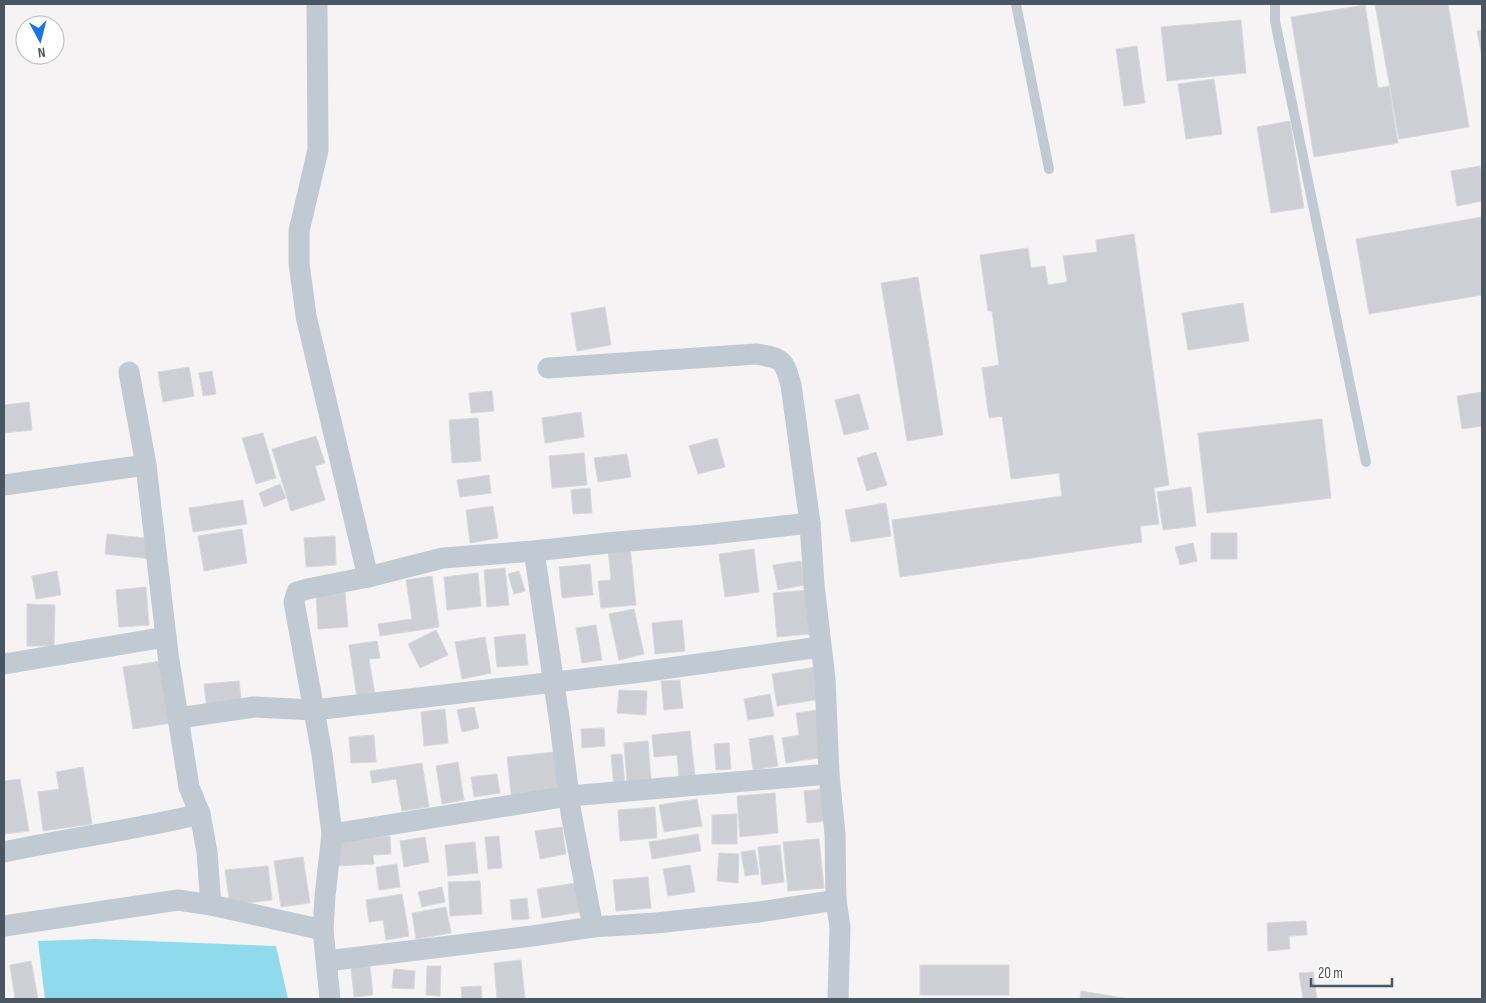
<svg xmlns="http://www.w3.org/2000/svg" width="1486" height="1003" font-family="'Sofia Sans Condensed',sans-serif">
<rect width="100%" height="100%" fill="#f5f3f3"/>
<polygon fill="#90daee" points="96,939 276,946 288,999 45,999 38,941"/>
<g fill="#cdcfd5" stroke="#d7d9de">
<polygon points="1375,4 1448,4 1469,127 1399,139"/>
<polygon points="1365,5 1378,88 1389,86 1398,143 1314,157 1291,17"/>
<polygon points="1241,20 1246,73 1167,81 1161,27"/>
<polygon points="1482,30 1482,57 1477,31"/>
<polygon points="1137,46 1145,103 1124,106 1116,49"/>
<polygon points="1214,79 1222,134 1186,139 1178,84"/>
<polygon points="1290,121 1304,208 1271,213 1257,127"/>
<polygon points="1480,166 1482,182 1482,201 1457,206 1451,171"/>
<polygon points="1482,217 1482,295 1369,314 1356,239"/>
<polygon points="1134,234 1169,485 1154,488 1159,524 1140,526 1142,542 900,577 892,520 1062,496 1059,473 1011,479 1002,416 989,418 982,368 999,365 992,311 988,311 980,255 1028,248 1031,268 1045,266 1048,285 1067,282 1063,256 1097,252 1096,240"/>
<polygon points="918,277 943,435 907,441 881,283"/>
<polygon points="1243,303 1249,341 1188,350 1182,313"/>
<polygon points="605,307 611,345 577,351 571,313"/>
<polygon points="189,367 194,396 163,402 158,372"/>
<polygon points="212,371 216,394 203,396 199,373"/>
<polygon points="492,391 494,411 471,413 469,393"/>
<polygon points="1482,392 1482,426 1462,429 1457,396"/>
<polygon points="859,394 869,429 844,435 835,400"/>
<polygon points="29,402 32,430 4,433 4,405"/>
<polygon points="581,412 584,437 545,443 542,418"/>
<polygon points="478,418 481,461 452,463 449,420"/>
<polygon points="1322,419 1331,498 1207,513 1198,433"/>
<polygon points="263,433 276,478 256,484 242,438"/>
<polygon points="316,436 325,463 315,466 325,500 291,511 272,449"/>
<polygon points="717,438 725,467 698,474 689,446"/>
<polygon points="876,452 887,485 867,491 857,458"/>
<polygon points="584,453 587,485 552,488 549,456"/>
<polygon points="627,454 631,477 598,482 594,458"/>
<polygon points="489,475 491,493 460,497 457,480"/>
<polygon points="280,484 286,498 264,507 259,493"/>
<polygon points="1191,487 1196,526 1163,530 1157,492"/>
<polygon points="590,488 592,513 573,514 571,490"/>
<polygon points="243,500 247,524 193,532 189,508"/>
<polygon points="886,503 891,536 851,542 845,510"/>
<polygon points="493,506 498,538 470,543 466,510"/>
<polygon points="242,529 247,563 204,571 198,536"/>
<rect x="1211" y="533" width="26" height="26"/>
<polygon points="107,534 154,539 152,559 105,554"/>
<polygon points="335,536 336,565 306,567 304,538"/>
<polygon points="1193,543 1197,561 1180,565 1175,547"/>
<polygon points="630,547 636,605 601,608 598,581 611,580 608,549"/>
<polygon points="754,549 759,592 725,597 719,554"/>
<polygon points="801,561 805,585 778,590 773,565"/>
<polygon points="590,564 593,595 562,598 559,567"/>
<polygon points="505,568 509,605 487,607 484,570"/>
<polygon points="57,571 61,595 36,599 32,576"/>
<polygon points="519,571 525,591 514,594 508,574"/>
<polygon points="478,573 481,606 447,610 444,577"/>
<polygon points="432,576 439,627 380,636 378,624 412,619 406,580"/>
<polygon points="146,587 149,625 119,627 116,590"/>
<polygon points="807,590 810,634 777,637 773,593"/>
<polygon points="345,592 348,627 318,629 316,593"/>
<polygon points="27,604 55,605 54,646 27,646"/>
<polygon points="634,609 644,654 619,660 609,614"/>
<polygon points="682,620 685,651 655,654 652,623"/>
<polygon points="596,625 602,660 582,663 576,628"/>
<polygon points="436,630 448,655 420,668 408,644"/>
<polygon points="525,634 528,665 497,667 494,637"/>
<polygon points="485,637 491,673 462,679 455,642"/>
<polygon points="377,641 380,658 369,659 375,695 357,698 349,645"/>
<polygon points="167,660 178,722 133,729 123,667"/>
<polygon points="816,667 821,699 777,706 772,674"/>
<polygon points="680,680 683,708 664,710 661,681"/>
<polygon points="239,681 242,707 207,711 204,684"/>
<polygon points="619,690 647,691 646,715 617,713"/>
<polygon points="770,694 774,716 748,720 744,699"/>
<polygon points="474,707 479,728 462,732 457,710"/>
<polygon points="445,709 448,743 424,746 421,712"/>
<polygon points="817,710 825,757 786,763 782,738 799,735 796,713"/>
<polygon points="604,728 605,746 582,748 581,729"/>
<polygon points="690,731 695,776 679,778 677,755 654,757 652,735"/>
<polygon points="374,735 376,762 351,763 349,737"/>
<polygon points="773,735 778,766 753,770 749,739"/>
<polygon points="648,741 651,780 627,782 624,743"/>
<polygon points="729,743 731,769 716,770 714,744"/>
<polygon points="554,752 559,797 512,802 507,757"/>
<polygon points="622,754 625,786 614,787 611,755"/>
<polygon points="458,762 464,800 442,804 436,766"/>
<polygon points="422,763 429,807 402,811 396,779 372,783 370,771"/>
<polygon points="83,767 92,824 43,831 38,792 59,789 56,772"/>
<polygon points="497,774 500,793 474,797 471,777"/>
<polygon points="20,779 29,831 4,834 4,781"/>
<polygon points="826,789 829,821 807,823 804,791"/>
<polygon points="775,793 778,833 740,837 737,796"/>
<polygon points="697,799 702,826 664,832 659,805"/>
<polygon points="655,807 657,838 620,841 618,810"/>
<polygon points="737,814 737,844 712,844 712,815"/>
<polygon points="562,827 566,854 540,859 535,831"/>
<polygon points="698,834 701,851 652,859 649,842"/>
<polygon points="390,836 391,854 373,855 374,864 336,866 334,841"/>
<polygon points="499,836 502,868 488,869 485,837"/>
<polygon points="425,837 429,862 404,867 400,841"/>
<polygon points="819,839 824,888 788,891 783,842"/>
<polygon points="475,842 478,873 448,876 445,845"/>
<polygon points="780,845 784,882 762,885 758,847"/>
<polygon points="755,850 759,874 745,876 741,852"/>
<polygon points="719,853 739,854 738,883 717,881"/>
<polygon points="303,857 310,903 281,907 274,861"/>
<polygon points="397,864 400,887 379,890 376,867"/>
<polygon points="690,865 695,892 668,896 663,869"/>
<polygon points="268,866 272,900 230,905 225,870"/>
<polygon points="648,877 651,908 616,911 613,880"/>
<polygon points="480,881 482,914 450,916 448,882"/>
<polygon points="576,883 581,912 542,918 537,889"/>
<polygon points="442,887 445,902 422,907 418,892"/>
<polygon points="402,894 409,936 386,940 383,920 369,922 366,900"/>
<polygon points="527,898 529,919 512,920 510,900"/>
<polygon points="446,907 451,933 416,939 412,913"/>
<polygon points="1306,921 1307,935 1289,936 1290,949 1268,951 1267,923"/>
<polygon points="521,960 525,999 497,999 494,963"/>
<polygon points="31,961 38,999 15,999 10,965"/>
<rect x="920" y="965" width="89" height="30"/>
<polygon points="370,966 373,995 354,997 351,967"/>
<polygon points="427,966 441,966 440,996 426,995"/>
<polygon points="394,969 415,971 414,989 392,988"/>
<polygon points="1313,972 1317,999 1300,999 1303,999 1299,973"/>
<polygon points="481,986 482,999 462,999 461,987"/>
<polygon points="1081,991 1129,999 1080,999"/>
</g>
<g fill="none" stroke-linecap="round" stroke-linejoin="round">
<g stroke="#c1cad2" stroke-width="10">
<polyline points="1016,4 1049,169"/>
<polyline points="1275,4 1275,21 1366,462"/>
</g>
<g stroke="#c1cad2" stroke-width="21">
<polyline points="317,4 318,150 299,231 299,263 306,316 368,577"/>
<path d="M548,368l208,-14c27,4 28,6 35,31l19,138 4,62 11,94 4,95 6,60 1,66 4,27 -2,72"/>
<polyline points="129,372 146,465 168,654 189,787 200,814 207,852 211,905"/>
<polyline points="4,485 146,465"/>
<polyline points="534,551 560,724 571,813 593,927"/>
<polyline points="4,664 166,637"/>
<polyline points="179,718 254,707 314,710 641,672 820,647"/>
<polyline points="332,834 569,796 829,774"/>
<path d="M4,852c65,-14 131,-22 196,-38"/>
<polyline points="4,926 178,900 211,905 323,930"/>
<polyline points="327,961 532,936 593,927 656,923 759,912 836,900"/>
<polyline points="330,999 323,930 325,896 332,834 322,754 294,602 297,592 307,589 368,577 443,558 534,551 617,542 703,535 810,523"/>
</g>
</g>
<rect width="1486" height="1003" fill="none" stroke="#4a5661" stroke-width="10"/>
<g transform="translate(40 40) rotate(173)"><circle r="24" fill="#ffffff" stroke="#b7bbc0"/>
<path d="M0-4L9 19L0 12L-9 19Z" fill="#1a73e8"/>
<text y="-8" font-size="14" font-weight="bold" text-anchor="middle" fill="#4a5661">N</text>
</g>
<path d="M1311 978v8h81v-8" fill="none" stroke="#4a5661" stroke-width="2.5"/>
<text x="1318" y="978" font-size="15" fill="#4a5661" stroke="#ffffff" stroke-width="4" paint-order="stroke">20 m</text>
</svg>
